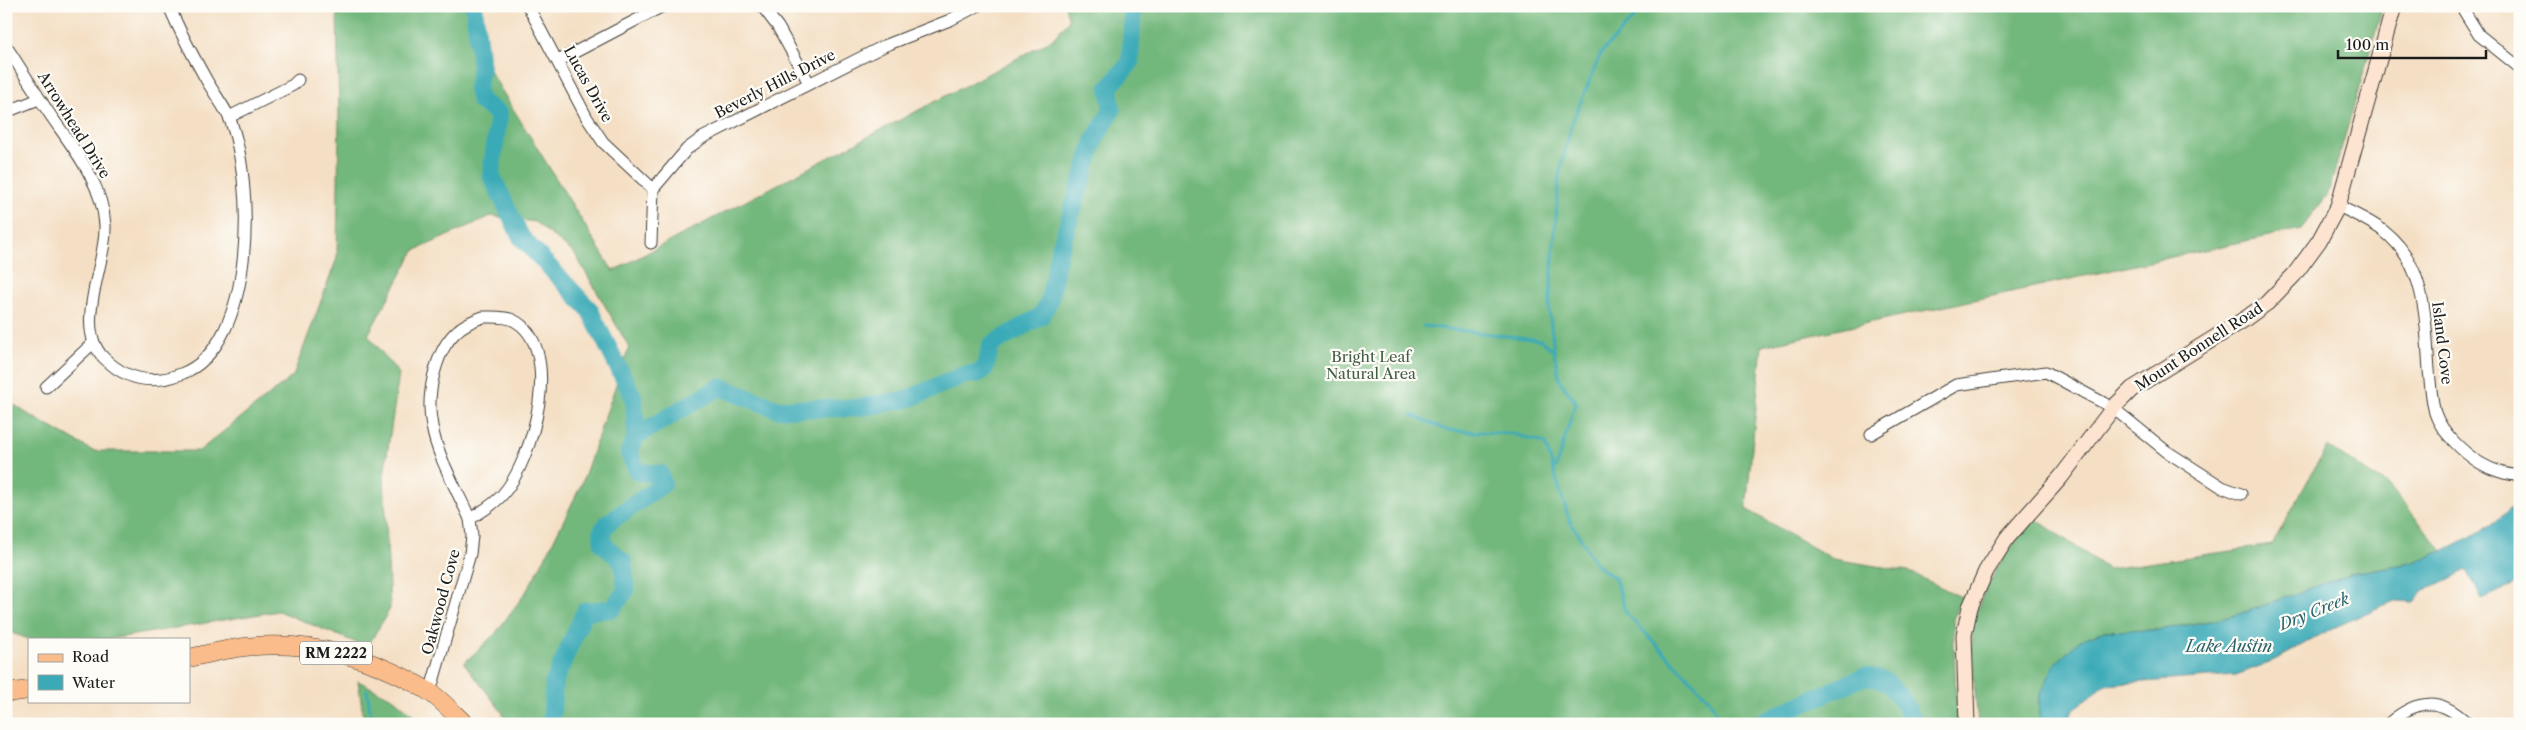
<svg xmlns="http://www.w3.org/2000/svg" width="2526" height="730" font-family="'Libre Caslon Text',serif">
<rect width="100%" height="100%" fill="#fdfcf7"/>
<filter id="ink" filterUnits="userSpaceOnUse"><feTurbulence type="fractalNoise" baseFrequency=".02" numOctaves="2"/><feDisplacementMap in="SourceGraphic" scale="10" xChannelSelector="R" yChannelSelector="G"/><feConvolveMatrix kernelMatrix="1 2 1 2 8 2 1 2 1" color-interpolation-filters="sRGB"/></filter>
<filter id="wash" filterUnits="userSpaceOnUse"><feTurbulence type="fractalNoise" baseFrequency=".0096" numOctaves="4" result="noise"/><feDisplacementMap in="SourceGraphic" scale="20" xChannelSelector="R" yChannelSelector="G"/><feGaussianBlur stdDeviation="1.12" result="paint"/><feColorMatrix in="noise" values="0 0 0 0 0 0 0 0 0 0 0 0 0 0 0 0 0 1.4 0 .05"/><feComposite in="paint" operator="in"/></filter>
<g filter="url(#wash)">
<rect width="100%" height="100%" fill="#f4dfc4"/>
<g fill="#72b77c" stroke="#476a4c">
<polygon points="335,6 481,6 475,47 613,271 1052,40 1069,20 1065,6 2383,6 2328,194 2301,229 1762,346 1746,509 1833,559 1908,571 1963,598 1953,619 1957,724 1802,724 1786,721 1782,724 507,724 502,712 464,663 495,634 526,592 548,552 582,483 629,347 575,254 535,222 491,216 414,251 368,335 399,374 384,475 390,609 367,647 278,611 110,639 29,639 6,631 6,412 15,405 26,413 93,451 199,451 293,376 337,258 339,115 337,11"/>
<path d="M2327,446l63,41 53,64 -32,12 -59,10 -109,40 -27,7 -58,10 -54,1 -65,66v27h-61c-2,-29 -7,-60 -6,-88 1,-39 38,-89 61,-119l75,52 164,-24z"/>
<polygon points="358,681 394,699 424,724 356,724 364,720"/>
</g>
<polygon fill="#3aaab7" stroke="#2b636a" points="2520,499 2520,582 2482,599 2467,570 2421,592 2413,602 2395,601 2384,605 2331,629 2271,662 2236,675 2105,685 2073,710 2068,724 2039,724 2039,697 2054,665 2080,640 2104,631 2158,630 2216,620 2243,613 2352,573 2411,563 2443,551 2491,526"/>
<g fill="none" stroke-linecap="round" stroke-linejoin="round">
<g stroke="#3aaab7" stroke-width="3">
<polyline points="1423,326 1541,340 1554,352 1560,381 1576,402 1555,470"/>
<polyline points="1554,352 1549,309 1559,176 1572,123 1601,53 1645,6"/>
<polyline points="1412,415 1446,430 1513,434 1545,443 1569,519 1597,566 1615,578 1626,613 1707,697 1722,722 1726,724"/>
<polyline points="367,690 372,724"/>
</g>
<g stroke="#3aaab7" stroke-width="18">
<polyline points="474,6 481,66 477,89 480,101 499,114 491,175 521,237 589,309 634,399 636,436 629,453 638,472 660,474 663,484 608,523 602,531 603,544 623,562 626,590 612,609 585,611 554,682 551,724"/>
<polyline points="636,436 720,387 778,409 856,408 908,399 961,376 979,373 985,368 991,345 1041,316 1049,302 1059,252 1095,139 1112,110 1109,87 1130,63 1133,6"/>
<polyline points="1757,724 1865,676 1886,681 1903,701 1915,724"/>
</g>
</g>
</g>
<g filter="url(#ink)">
<g fill="none" stroke-linecap="round" stroke-linejoin="round">
<g stroke="#3c3935" stroke-width="13">
<g id="street">
<polyline points="528,6 587,118 603,142 653,189"/>
<polyline points="762,6 778,27 809,83"/>
<polyline points="2461,6 2479,35 2520,68"/>
<path d="M6,46c14,21 27,43 41,64 24,36 55,70 58,115 2,40 -33,101 -1,133 22,22 48,27 77,16 76,-28 74,-194 48,-257 -6,-12 -15,-24 -22,-36 -14,-25 -27,-48 -38,-75"/>
<polyline points="558,61 663,6"/>
<polyline points="6,112 39,99"/>
<polyline points="229,117 293,85 298,80"/>
<path d="M2338,206c35,16 62,29 77,68 17,44 9,94 20,139 6,19 29,40 45,50 10,6 28,13 40,12"/>
<polyline points="651,243 653,189 687,149 702,138 884,46 950,20 977,6"/>
<path d="M483,317c9,0 22,-1 30,3 52,26 20,140 -10,174 -9,11 -21,17 -33,25 -12,-27 -34,-65 -38,-93 -6,-29 2,-73 24,-94 7,-7 18,-12 27,-15z"/>
<polyline points="46,387 92,344"/>
<polyline points="1871,434 1956,385 2046,372 2113,408 2166,451 2222,487 2241,494"/>
<polyline points="430,692 470,554 472,536 470,519"/>
<path d="M2388,724c29,-26 53,-27 80,0"/>
</g>
</g>
<g stroke="#3c3935" stroke-width="17">
<polyline id="secondary" points="1967,724 1964,635 1970,607 1986,571 2007,538 2061,477 2113,408 2132,389 2245,319 2267,303 2294,275 2319,241 2338,206 2394,6"/>
</g>
<g stroke="#3c3935" stroke-width="19">
<g id="primary">
<path d="M189,658c18,-4 37,-9 56,-11 63,-8 130,11 183,44 13,8 25,22 37,33"/>
<polyline points="6,693 29,690"/>
</g>
</g>
<use href="#street" stroke="#fff" stroke-width="11"/>
<use href="#secondary" stroke="#fde4d1" stroke-width="15"/>
<use href="#primary" stroke="#fabc8b" stroke-width="18"/>
</g>
</g>
<g text-anchor="middle" stroke-width="4.5" stroke-linejoin="round" paint-order="stroke">
<rect fill="#fdfcf7" stroke="#605f5e" stroke-width="1" x="300" y="641.5" width="72" height="23" rx="4"/>
<g font-size="14" font-weight="bold" fill="#1c1c1c">
<text x="336" y="658">RM 2222</text>
</g>
<g font-size="15" fill="#1c1c1c" stroke="#fdfcf7">
<text transform="translate(588 84) rotate(61)" y="5">Lucas Drive</text>
<text transform="translate(775 84) rotate(-27)" y="5">Beverly Hills Drive</text>
<text transform="translate(74 125) rotate(58)" y="5">Arrowhead Drive</text>
<text transform="translate(2442 343) rotate(83)" y="5">Island Cove</text>
<text transform="translate(2199 347) rotate(-33)" y="5">Mount Bonnell Road</text>
<text transform="translate(441 602) rotate(-75)" y="5">Oakwood Cove</text>
</g>
<g font-size="15" fill="#445d45" stroke="#fdfcf7">
<text x="1371" y="362">Bright Leaf<tspan x="1371" dy="17">Natural Area</tspan></text>
</g>
<g font-size="16" font-style="italic" fill="#2b636a" stroke="#fdfcf7">
<text transform="translate(2314 611) rotate(-22)" y="6">Dry Creek</text>
<text x="2229" y="652">Lake Austin</text>
</g>
</g>
<rect width="2526" height="730" fill="none" stroke="#fdfcf7" stroke-width="25"/>
<rect x="28" y="638" width="162" height="65" fill="#fdfcf7" stroke="#a3a29f"/>
<rect x="38" y="654" width="25" height="8" fill="#fabc8b" stroke="#a3a29f"/>
<text x="72" y="662" font-size="15" fill="#1c1c1c">Road</text>
<rect x="38" y="675" width="25" height="15" fill="#3aaab7" stroke="#a3a29f"/>
<text x="72" y="688" font-size="15" fill="#1c1c1c">Water</text>
<path d="M2338 50v8h148v-8" fill="none" stroke="#1c1c1c" stroke-width="2.5"/>
<text x="2346" y="50" font-size="15" fill="#1c1c1c" stroke="#fdfcf7" stroke-width="4" paint-order="stroke">100 m</text>
</svg>
